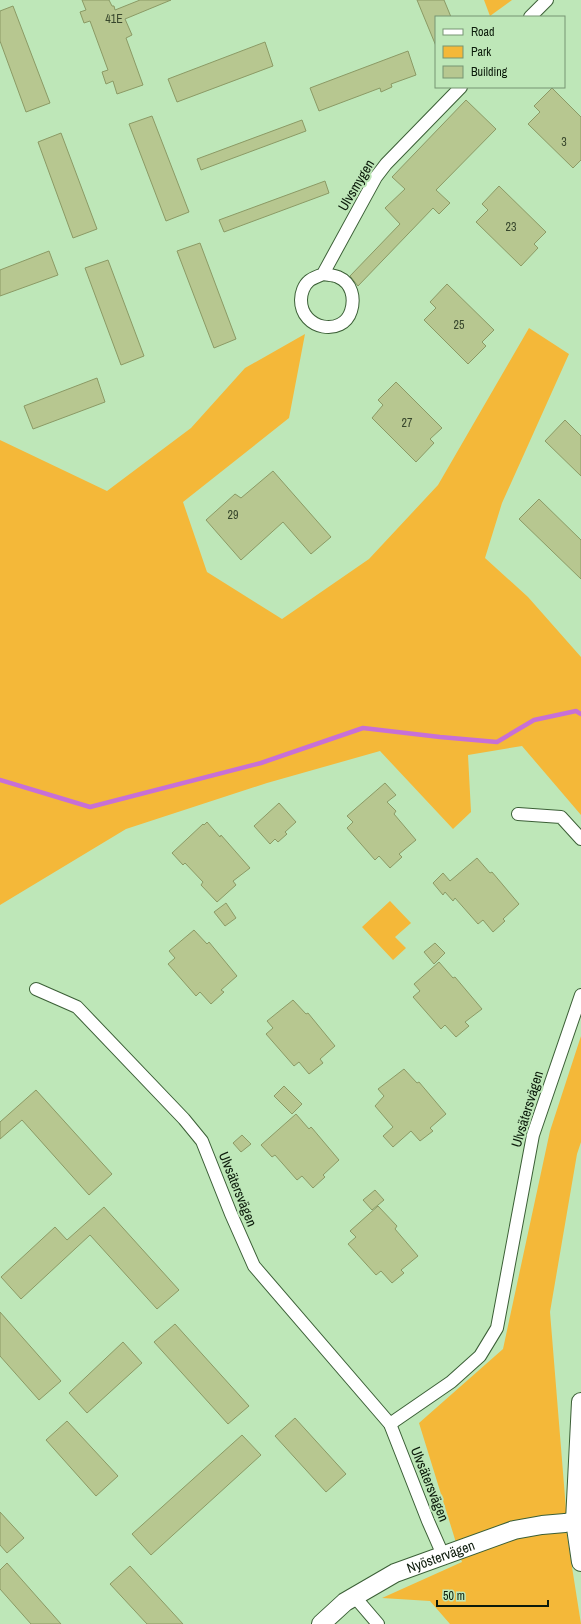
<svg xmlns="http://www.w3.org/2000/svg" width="581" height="1624" font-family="'Archivo Narrow',sans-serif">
<rect width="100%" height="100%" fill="#bee7b8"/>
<g fill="#f4b839">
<polygon points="484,0 512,0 490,16"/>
<polygon points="529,328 569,354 502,503 485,558 528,597 581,657 581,815 522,746 468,755 471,812 453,829 380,751 267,783 126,829 0,905 0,440 107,491 191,428 245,368 305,334 289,418 183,502 207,572 282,619 369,559 438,485"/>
<polygon points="390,901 411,923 395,937 406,948 393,960 362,927"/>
<polygon points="581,1036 581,1142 577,1154 550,1312 568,1534 566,1529 581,1624 450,1624 430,1601 382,1598 462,1562 419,1423 503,1349 550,1131"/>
</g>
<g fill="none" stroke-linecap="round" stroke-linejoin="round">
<polyline stroke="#c770d6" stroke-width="4.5" points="0,780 90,807 261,763 363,728 440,737 497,742 534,720 576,711 581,714"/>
</g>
<g fill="#b7c790" stroke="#8b9a65">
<polygon points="82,0 109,0 112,6 114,6 115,10 140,0 171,0 125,19 132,35 126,38 143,85 117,94 113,81 106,84 102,72 108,70 90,21 84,23 80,12 86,10"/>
<polygon points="417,0 444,0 451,17 436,17 436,46"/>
<polygon points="13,6 50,103 26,112 0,41 0,11"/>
<polygon points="265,42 273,66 177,102 168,79"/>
<polygon points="408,51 416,75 391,84 392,87 381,92 380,88 319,111 310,88"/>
<polygon points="552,88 581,117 581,160 573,168 528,124 540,112 534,106"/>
<polygon points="466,100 496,129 436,190 450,203 439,214 433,208 358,286 350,276 400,224 385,208 405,189 392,177"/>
<polygon points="152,116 189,212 166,221 129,124"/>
<polygon points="302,120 306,131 201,170 197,159"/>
<polygon points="61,133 97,229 73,238 38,142"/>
<polygon points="325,181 329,193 224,232 219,220"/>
<polygon points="499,186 546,232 534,244 538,248 521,266 476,222 488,210 482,204"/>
<polygon points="200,243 236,339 214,348 177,251"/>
<polygon points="49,251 58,275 0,296 0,270"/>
<polygon points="108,260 144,356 121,365 85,268"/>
<polygon points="447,284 494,330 482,342 486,346 468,364 424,320 436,308 430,302"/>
<polygon points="97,378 105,402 33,429 24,406"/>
<polygon points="396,382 442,428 430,439 434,443 416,462 372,418 383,405 378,400"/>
<polygon points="565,420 581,436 581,476 545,441"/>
<polygon points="273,471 331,537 311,554 283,522 241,560 206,520 235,494 241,498"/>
<polygon points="539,499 581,540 581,579 519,519"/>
<polygon points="385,783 396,795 387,802 396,811 394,814 416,840 399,854 402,857 390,868 379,856 375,860 347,828 353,822 347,816"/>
<polygon points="279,803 296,822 285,832 287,834 278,842 275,839 270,844 254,826"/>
<polygon points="207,822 220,837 221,835 250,868 233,881 236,885 217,902 201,885 203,882 185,863 183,865 172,853 203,824 204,825"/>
<polygon points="477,858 490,873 492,872 519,904 503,919 505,921 493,932 483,920 478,924 455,898 453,901 445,892 443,895 433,883 443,873 450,881"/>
<polygon points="226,903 236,918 225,926 214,912"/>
<polygon points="194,930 207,944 209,942 237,976 221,990 224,992 211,1004 200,992 196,996 168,964 175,958 169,951"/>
<polygon points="435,943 445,953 434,964 424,952"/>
<polygon points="439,962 453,978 455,977 482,1009 465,1022 469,1026 456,1037 445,1025 441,1029 413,997 420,991 414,984"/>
<polygon points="293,1000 306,1014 308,1013 335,1046 320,1059 323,1063 309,1074 299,1062 294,1066 266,1034 273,1028 267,1021"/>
<polygon points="404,1069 417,1083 419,1082 446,1114 430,1128 433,1131 420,1141 411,1131 393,1147 383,1136 393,1127 375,1106 384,1096 378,1089"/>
<polygon points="284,1086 302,1104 292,1114 274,1096"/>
<polygon points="36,1090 112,1174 89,1195 22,1120 0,1139 0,1122"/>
<polygon points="296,1114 309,1129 311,1127 312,1128 339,1160 323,1175 325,1177 313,1188 302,1176 297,1180 275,1155 272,1157 261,1145"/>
<polygon points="242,1135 251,1144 241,1152 233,1143"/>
<polygon points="375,1190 384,1200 372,1210 363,1200"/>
<polygon points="378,1206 397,1226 395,1229 418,1256 401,1270 404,1273 392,1283 381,1271 376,1275 348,1244 356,1237 350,1231"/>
<polygon points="104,1207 179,1290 157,1309 90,1235 21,1299 1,1277 55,1227 67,1240"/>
<polygon points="0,1312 61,1381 39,1400 0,1356"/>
<polygon points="175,1324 249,1406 228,1424 154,1342"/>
<polygon points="123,1342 142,1363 87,1413 69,1393"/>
<polygon points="295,1418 346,1474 326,1492 275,1436"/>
<polygon points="67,1421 118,1476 96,1496 46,1440"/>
<polygon points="242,1435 261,1455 151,1555 132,1534"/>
<polygon points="0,1512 24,1538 7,1553 0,1545"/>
<polygon points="7,1563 61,1624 31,1624 0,1589 0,1570"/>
<polygon points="130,1566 183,1624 147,1624 110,1584"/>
</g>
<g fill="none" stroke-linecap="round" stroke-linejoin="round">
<g stroke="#3b5f36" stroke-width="14">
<g id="street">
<polyline points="530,17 547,0"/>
<path d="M323,274c4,1 11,1 15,3 14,6 17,21 13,34 -8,26 -50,19 -50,-11 0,-7 3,-15 8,-19 3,-3 10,-5 14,-7l53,-97 10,-13 75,-77"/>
<polyline points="518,814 561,817 581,839"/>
<polyline points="36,989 77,1007 184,1119 202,1141 231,1214 254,1266 390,1424 428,1521 443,1555"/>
<polyline points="390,1424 451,1382 480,1356 497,1328 533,1135 581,995"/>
<polyline points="354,1596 378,1624"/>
</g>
</g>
<g stroke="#3b5f36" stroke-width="20">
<g id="secondary">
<polyline points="581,1402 575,1521 581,1562"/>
<path id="s1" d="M321,1624l24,-22 50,-29 119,-43 28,-5 23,-2 10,-2"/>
</g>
</g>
<use href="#street" stroke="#fff" stroke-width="12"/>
<use href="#secondary" stroke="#fff" stroke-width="18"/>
</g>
<g text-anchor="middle" stroke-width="4" stroke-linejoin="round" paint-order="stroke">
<g font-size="12" fill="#37462c">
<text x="114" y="23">41E</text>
<text x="564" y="146">3</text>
<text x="511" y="231">23</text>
<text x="459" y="329">25</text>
<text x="407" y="427">27</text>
<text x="233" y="519">29</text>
</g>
<g font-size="14" fill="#0c1b0b" stroke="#bee7b8">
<text transform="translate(356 185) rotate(-59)" y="5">Ulvsmygen</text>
<text transform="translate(527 1109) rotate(-73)" y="5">Ulvsätersvägen</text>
<text transform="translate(238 1189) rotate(68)" y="5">Ulvsätersvägen</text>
<text transform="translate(430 1484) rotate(68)" y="5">Ulvsätersvägen</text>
<text dy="5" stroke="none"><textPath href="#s1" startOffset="139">Nyöstervägen</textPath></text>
</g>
</g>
<rect x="435" y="16" width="130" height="72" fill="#bee7b8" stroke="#779573"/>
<rect x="443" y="29" width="20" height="6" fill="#ffffff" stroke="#779573"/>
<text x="471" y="36" font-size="12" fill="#0c1b0b">Road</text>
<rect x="443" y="46" width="20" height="12" fill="#f4b839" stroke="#779573"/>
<text x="471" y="56" font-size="12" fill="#0c1b0b">Park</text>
<rect x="443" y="66" width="20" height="12" fill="#b7c790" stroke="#779573"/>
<text x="471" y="76" font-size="12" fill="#0c1b0b">Building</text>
<path d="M437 1600v6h111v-6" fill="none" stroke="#0c1b0b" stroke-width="2"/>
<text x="443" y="1600" font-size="12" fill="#0c1b0b" stroke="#bee7b8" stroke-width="3" paint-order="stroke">50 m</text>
</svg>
